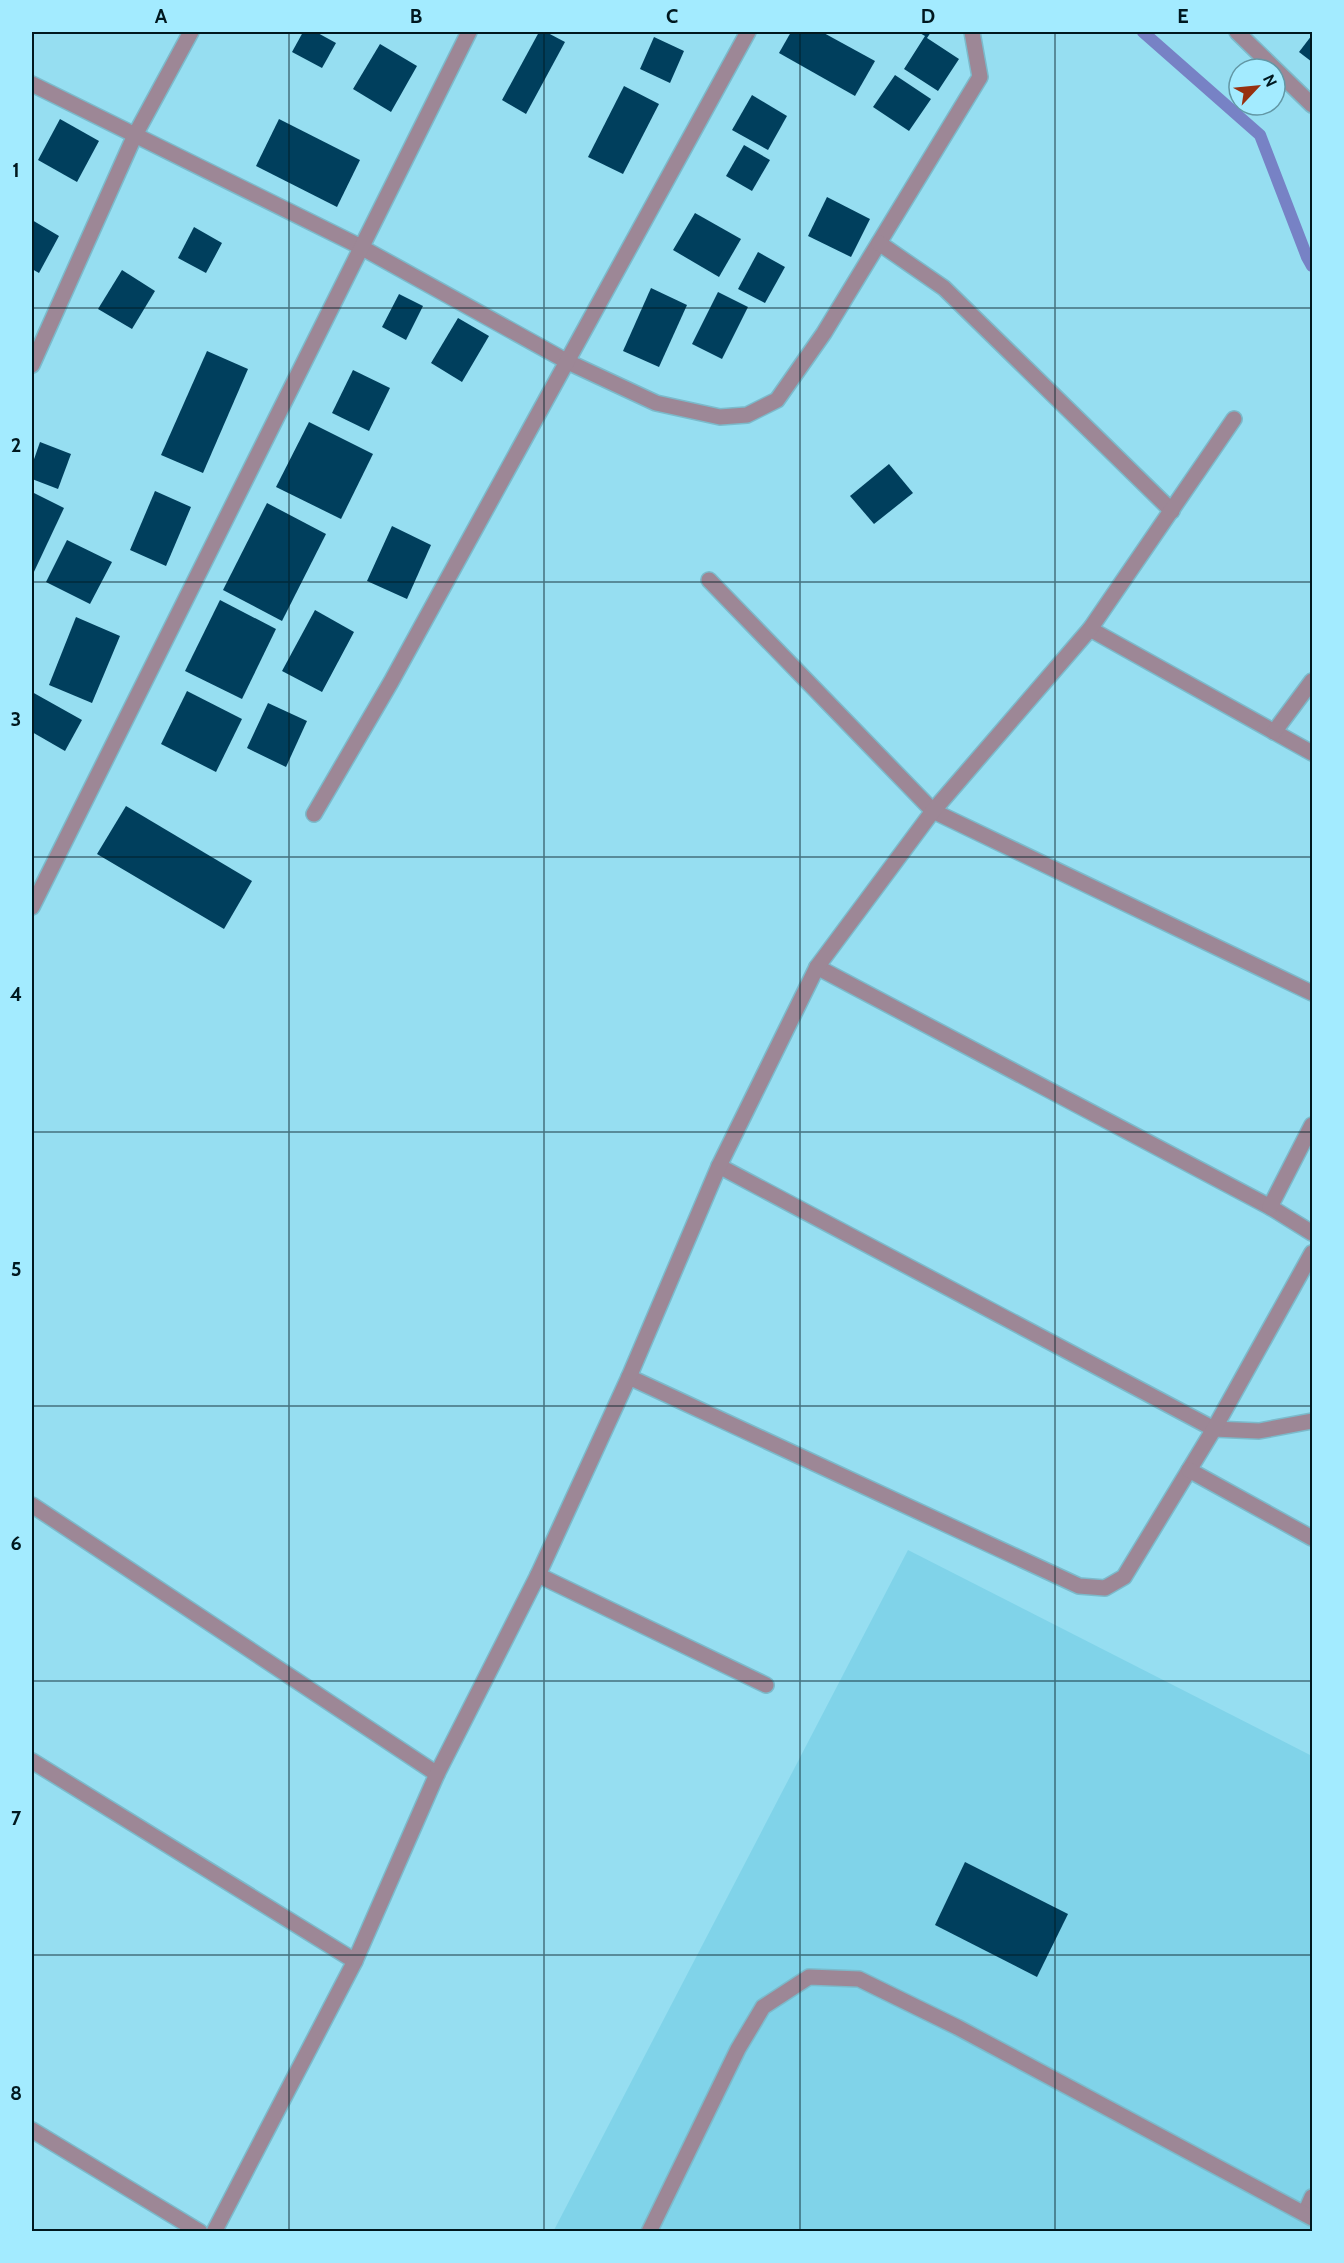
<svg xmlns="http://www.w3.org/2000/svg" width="1344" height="2263" font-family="Cabin,sans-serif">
<rect width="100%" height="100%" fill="#96def1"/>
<polygon fill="#80d3e9" points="908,1550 1312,1756 1312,2231 553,2232"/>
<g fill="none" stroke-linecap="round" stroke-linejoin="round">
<polyline stroke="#7782c5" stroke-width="12" points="1143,32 1260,135 1307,257 1312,266"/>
</g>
<g fill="#003f5d">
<polygon points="303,32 316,32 336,43 322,68 292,52"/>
<polygon points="539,32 546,32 565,42 526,114 502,100"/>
<polygon points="791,32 822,32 875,61 855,96 779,53"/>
<polygon points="918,32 931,32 927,38 959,59 938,91 904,69 925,36"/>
<polygon points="1312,35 1312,62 1299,52"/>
<polygon points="654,37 684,51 670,83 640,69"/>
<polygon points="380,44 417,66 391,112 353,89"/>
<polygon points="895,75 931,99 909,131 873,107"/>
<polygon points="624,86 659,104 623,174 588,157"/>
<polygon points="752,95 787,116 768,150 732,130"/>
<polygon points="60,119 99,141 77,182 38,160"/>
<polygon points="279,119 360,160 337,207 256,166"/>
<polygon points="744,145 770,160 752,191 726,176"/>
<polygon points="827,197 870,219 851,257 808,236"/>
<polygon points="695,213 741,239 719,277 673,250"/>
<polygon points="32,220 59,236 39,273 32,269"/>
<polygon points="194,227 222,243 206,273 178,258"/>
<polygon points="758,252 785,267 765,303 738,289"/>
<polygon points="122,270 155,291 132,329 98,309"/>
<polygon points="651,288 687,305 659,367 623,351"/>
<polygon points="718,292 748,307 722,359 692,344"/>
<polygon points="399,294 423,306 406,340 382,327"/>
<polygon points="458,318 489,336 462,382 431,363"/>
<polygon points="207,351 248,369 203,473 161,455"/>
<polygon points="353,370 390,388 369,431 332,413"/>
<polygon points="309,422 373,454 341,519 276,487"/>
<polygon points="40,442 71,454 58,489 32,479 32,465"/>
<polygon points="889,464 913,493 874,524 850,496"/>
<polygon points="155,491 191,507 166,566 130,550"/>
<polygon points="32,492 64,508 32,576"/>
<polygon points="267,503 326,534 282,621 223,590"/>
<polygon points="392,526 431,545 407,599 367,581"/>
<polygon points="67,540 112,562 90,604 46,582"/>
<polygon points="220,600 276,629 242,699 185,671"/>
<polygon points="315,610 354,632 322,692 282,671"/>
<polygon points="76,617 120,636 92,703 49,685"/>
<polygon points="187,691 242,719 216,772 161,744"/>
<polygon points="32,692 82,720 65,751 32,732"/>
<polygon points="268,703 307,721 286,767 247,748"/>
<polygon points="126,806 252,881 224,929 97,854"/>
<polygon points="965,1862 1068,1914 1037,1977 935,1925"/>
</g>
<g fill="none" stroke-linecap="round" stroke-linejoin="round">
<g stroke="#7bbacb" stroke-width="18">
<g id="minor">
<polyline points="1237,32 1312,105"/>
<polyline points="32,84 359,246 568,362 656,403 720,417 747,415 777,400 824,333 980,77 972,32"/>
<polyline points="879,243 944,288 1172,511"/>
<polyline points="32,365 135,135 191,32"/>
<polyline points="709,580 933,811 1312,993"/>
<polyline points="1090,629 1312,753"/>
<polyline points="1274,732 1312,681"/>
<polyline points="314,814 391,682 748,32"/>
<polyline points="32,907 469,32"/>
<polyline points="817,967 1270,1207 1312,1233"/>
<polyline points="719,1166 1214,1429 1259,1431 1312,1421"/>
<polyline points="1270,1207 1312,1125"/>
<polyline points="629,1377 1079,1586 1105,1588 1124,1577 1214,1429 1312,1253"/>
<polyline points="1189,1470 1312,1538"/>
<polyline points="32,1505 437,1774"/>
<polyline points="538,1575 766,1685"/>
<polyline points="32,1761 355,1961"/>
<polyline points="32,2130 200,2232"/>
<polyline points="1305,2213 1312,2197"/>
<polyline points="214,2232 355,1961 437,1774 538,1575 629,1377 719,1166 817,967 933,811 1090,629 1234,419"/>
<polyline points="649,2232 738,2049 763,2007 809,1977 859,1979 957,2027 1312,2218"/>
</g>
</g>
<use href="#minor" stroke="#9d8796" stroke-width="15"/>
</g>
<path fill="none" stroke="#00181f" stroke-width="1.5" stroke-opacity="0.55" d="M289,32v2200M544,32v2200M800,32v2200M1055,32v2200M32,308h1280M32,582h1280M32,857h1280M32,1132h1280M32,1406h1280M32,1681h1280M32,1955h1280"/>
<rect width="1344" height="2263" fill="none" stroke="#a3ebff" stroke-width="66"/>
<g transform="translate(1257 87) rotate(64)"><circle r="28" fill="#a3ebff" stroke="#6297a5" stroke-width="1.5"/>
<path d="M0-4.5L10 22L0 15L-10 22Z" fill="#973010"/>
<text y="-9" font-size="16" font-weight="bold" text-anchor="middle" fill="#00181f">N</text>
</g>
<rect x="33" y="33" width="1278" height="2197" fill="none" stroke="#00181f" stroke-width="2"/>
<g font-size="20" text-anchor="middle" font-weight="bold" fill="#00181f">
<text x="161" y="23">A</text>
<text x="416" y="23">B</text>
<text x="672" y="23">C</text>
<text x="928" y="23">D</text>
<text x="1183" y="23">E</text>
<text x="16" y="177">1</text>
<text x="16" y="452">2</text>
<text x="16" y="726">3</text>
<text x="16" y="1001">4</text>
<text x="16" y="1276">5</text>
<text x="16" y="1550">6</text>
<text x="16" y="1825">7</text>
<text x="16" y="2100">8</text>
</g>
</svg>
